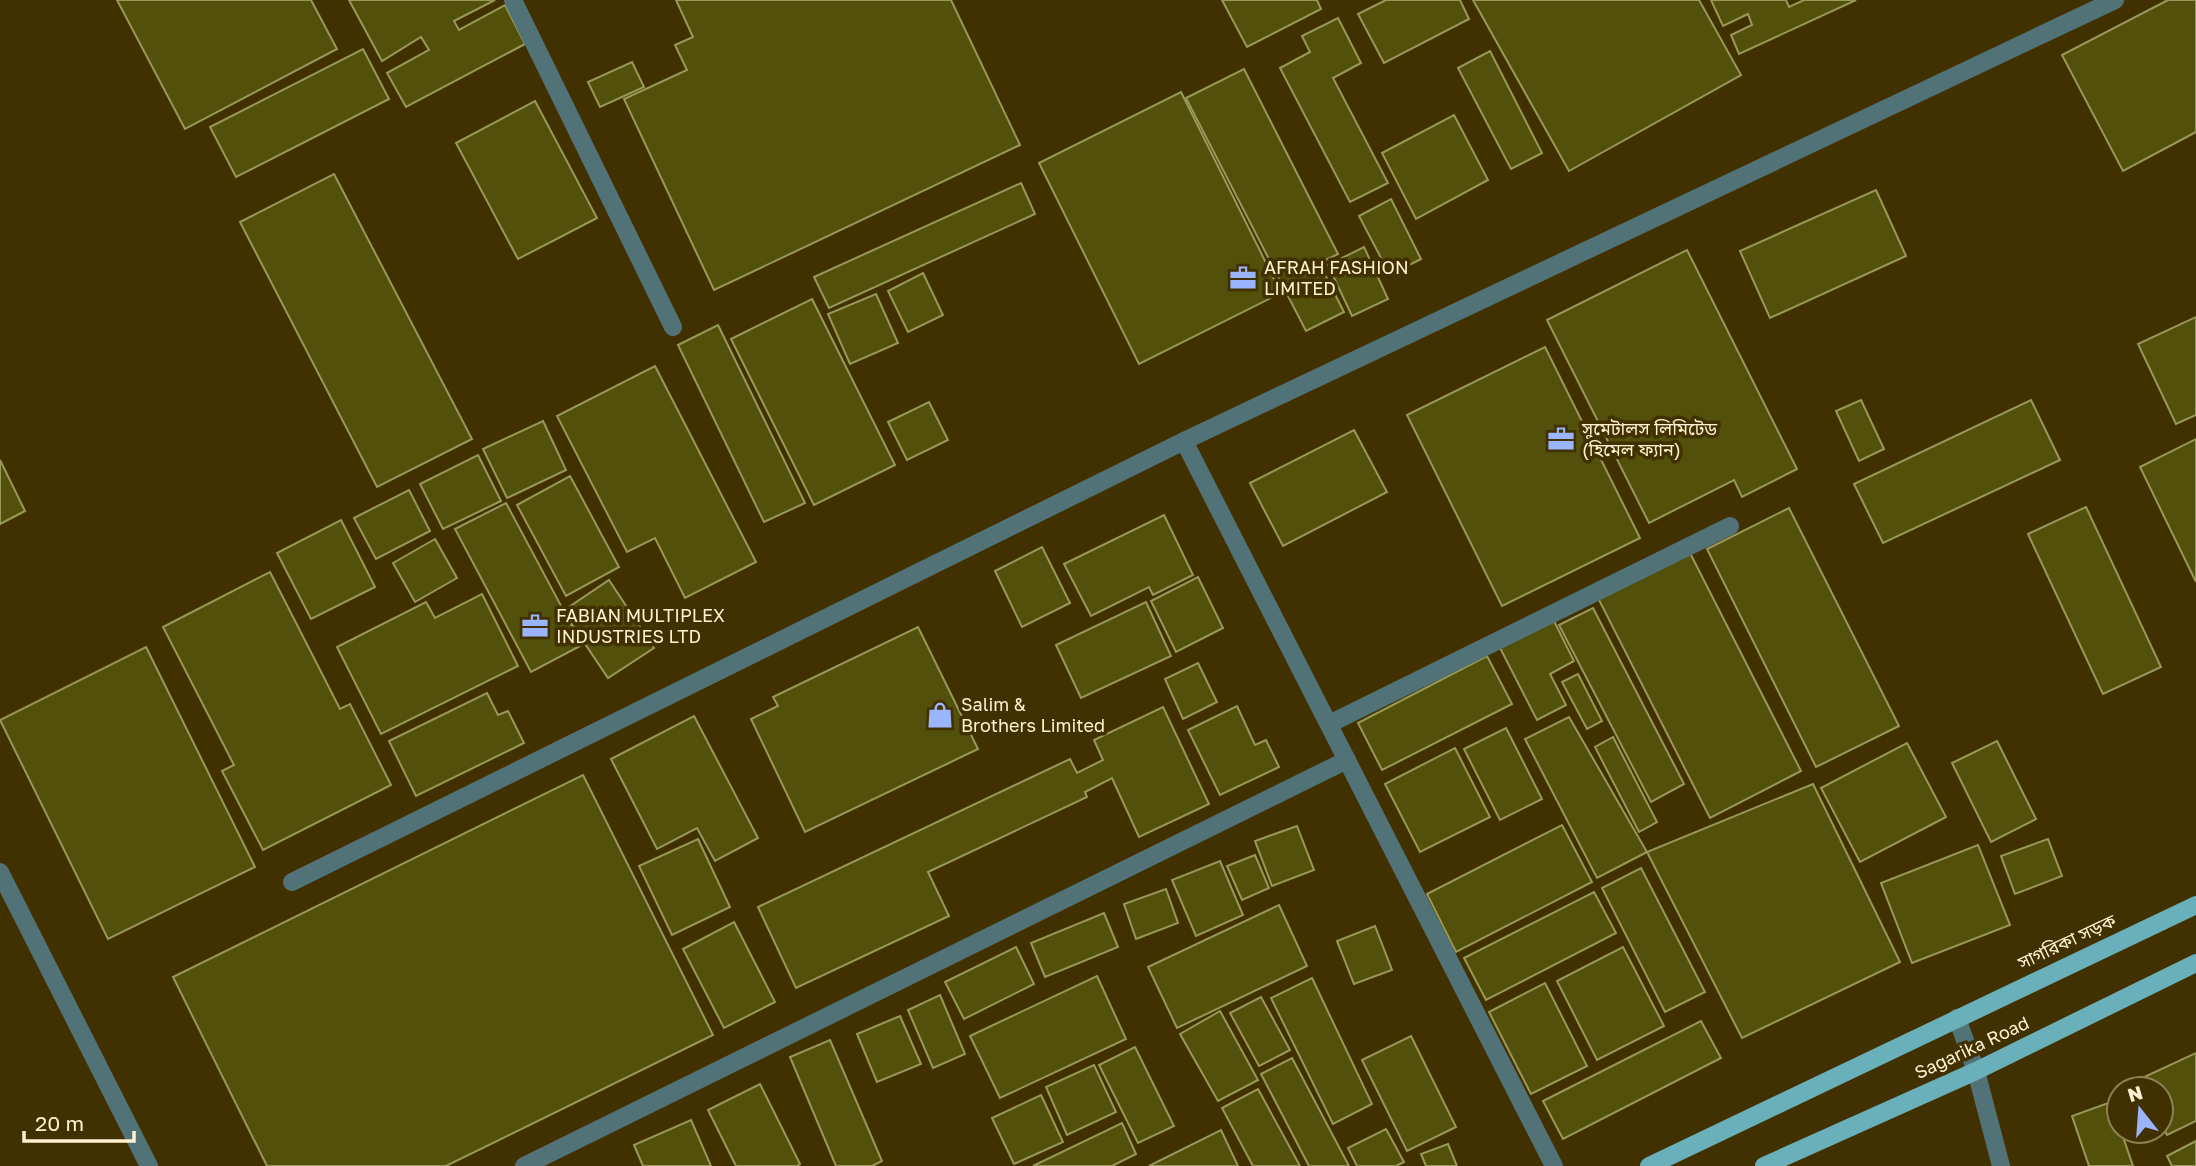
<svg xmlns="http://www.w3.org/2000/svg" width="2196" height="1166" font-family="'Golos Text','Noto Sans Bengali',sans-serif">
<rect width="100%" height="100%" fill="#423100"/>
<g fill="#52500a" stroke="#989858" stroke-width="2">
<polygon points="117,0 311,0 337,49 185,129"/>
<polygon points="349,0 495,0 454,21 459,30 505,5 525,44 406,107 387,73 429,50 421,37 382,61"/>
<polygon points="676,0 951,0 1020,145 714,290 624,99 687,70 675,45 693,37"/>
<polygon points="1222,0 1317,0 1321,9 1247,47"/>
<polygon points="1386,0 1460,0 1469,19 1384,63 1358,14"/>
<polygon points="1473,0 1699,0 1741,75 1569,171"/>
<polygon points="1711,0 1786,0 1789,7 1804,0 1856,0 1739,54 1731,35 1752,25 1748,14 1723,26"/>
<polygon points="2168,0 2196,0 2196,132 2123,171 2062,55"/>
<polygon points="1338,18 1361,63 1333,78 1388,183 1350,202 1280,68 1310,52 1302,36"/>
<polygon points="363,49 389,99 236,177 210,127"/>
<polygon points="1490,51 1542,153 1511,169 1458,68"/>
<polygon points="632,62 644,87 600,107 588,82"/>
<polygon points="1244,69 1338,254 1319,263 1344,312 1306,331 1186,98"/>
<polygon points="1181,92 1281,293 1139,364 1039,163"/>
<polygon points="535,101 597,218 518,259 456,143"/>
<polygon points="1454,115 1488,180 1416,219 1382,153"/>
<polygon points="334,174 472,439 377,487 240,222"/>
<polygon points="1021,183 1035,214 829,308 814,277"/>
<polygon points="1876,190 1906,256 1770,318 1740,251"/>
<polygon points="1391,199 1421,259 1390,275 1359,216"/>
<polygon points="1364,247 1388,299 1352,316 1328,265"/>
<polygon points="1687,250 1797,469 1742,497 1734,480 1649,523 1547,320"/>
<polygon points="923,273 943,315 908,332 888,291"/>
<polygon points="876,294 898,343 850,364 828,314"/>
<polygon points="812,299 895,465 814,505 731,339"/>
<polygon points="2196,317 2196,415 2176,424 2138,344"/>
<polygon points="718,325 805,503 764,522 678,345"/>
<polygon points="1545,347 1640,538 1502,606 1407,415"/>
<polygon points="655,366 756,562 685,598 655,538 627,552 557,416"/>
<polygon points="1861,400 1884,449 1859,461 1836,411"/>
<polygon points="2031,400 2060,460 1883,543 1854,484"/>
<polygon points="929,402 948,440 907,460 888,422"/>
<polygon points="543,421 566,470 507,498 483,449"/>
<polygon points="1354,430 1387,492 1283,546 1250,483"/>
<polygon points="2196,439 2196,582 2140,467"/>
<polygon points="478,455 501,501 443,529 420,484"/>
<polygon points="0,460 25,511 0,524"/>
<polygon points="570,476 619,567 566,596 517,505"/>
<polygon points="409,490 430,531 376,559 354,518"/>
<polygon points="506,503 582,645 531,672 455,529"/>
<polygon points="2086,507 2161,667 2103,694 2028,534"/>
<polygon points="1789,508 1899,726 1816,767 1707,549"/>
<polygon points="1164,515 1193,575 1153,595 1149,587 1091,616 1064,564"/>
<polygon points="341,520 375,587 311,619 277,553"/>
<polygon points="435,539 457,578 415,602 393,563"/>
<polygon points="1042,547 1070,603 1022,627 995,571"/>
<polygon points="1689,551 1801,771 1710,818 1598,598"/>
<polygon points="270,572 340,709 350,704 391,785 263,850 222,771 234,765 163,627"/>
<polygon points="1198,577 1223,628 1176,652 1151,601"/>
<polygon points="609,580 654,648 608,678 563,611"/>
<polygon points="482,594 518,666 381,734 337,647 426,602 435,618"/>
<polygon points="1146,602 1171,656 1081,698 1056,645"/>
<polygon points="1593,608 1684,784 1651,802 1559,625"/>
<polygon points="1551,615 1574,661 1550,674 1566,705 1537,720 1497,642"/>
<polygon points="918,627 978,749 805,832 751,719 778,706 773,697"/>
<polygon points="146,647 255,867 108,939 0,720"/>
<polygon points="1487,656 1512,704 1382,770 1358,723"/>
<polygon points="1198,663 1217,702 1183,719 1165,679"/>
<polygon points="1578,674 1602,721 1587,729 1562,682"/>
<polygon points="487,693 498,715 508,711 524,743 416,796 389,741"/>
<polygon points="1237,706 1255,745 1266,740 1279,767 1220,795 1188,730"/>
<polygon points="1163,707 1209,804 1139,837 1112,778 1085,792 1087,797 928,872 949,916 796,988 758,907 1070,759 1077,773 1103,760 1094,740"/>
<polygon points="694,716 758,838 715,861 697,828 657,849 611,759"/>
<polygon points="1569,717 1647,852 1597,878 1525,739"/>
<polygon points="1506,728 1542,799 1500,820 1464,749"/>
<polygon points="1613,737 1657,822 1639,832 1595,747"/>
<polygon points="1997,741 2036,819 1991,842 1952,763"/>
<polygon points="1907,743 1946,817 1860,862 1821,788"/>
<polygon points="1455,748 1490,817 1420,852 1385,784"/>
<polygon points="583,775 713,1035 446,1166 267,1166 173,977"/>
<polygon points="1813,784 1900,962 1742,1038 1647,852"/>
<polygon points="1562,825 1592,882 1456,952 1427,894"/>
<polygon points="1297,826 1314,870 1272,886 1255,841"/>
<polygon points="698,839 730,907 672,935 639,866"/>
<polygon points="2048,839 2062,876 2015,894 2001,856"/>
<polygon points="1978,845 2010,925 1912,963 1881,883"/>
<polygon points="1255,855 1269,888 1242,900 1227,866"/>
<polygon points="1220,861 1243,915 1196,936 1172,880"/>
<polygon points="1641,868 1705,992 1665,1012 1602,888"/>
<polygon points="1166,889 1178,923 1136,939 1124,904"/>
<polygon points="1594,892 1616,933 1486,1000 1464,958"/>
<polygon points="1279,905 1307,966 1177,1028 1148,967"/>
<polygon points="1104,913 1118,947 1045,977 1031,943"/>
<polygon points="734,922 775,1002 724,1028 683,949"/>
<polygon points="1375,926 1392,970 1354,984 1337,941"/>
<polygon points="1016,947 1034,984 964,1019 945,982"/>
<polygon points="1623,947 1664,1026 1597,1060 1557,981"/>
<polygon points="1097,976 1126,1039 1000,1098 970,1036"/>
<polygon points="1312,978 1372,1104 1333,1124 1271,998"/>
<polygon points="1545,983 1587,1066 1531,1094 1489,1012"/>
<polygon points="940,995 965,1054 933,1068 908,1010"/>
<polygon points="1261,997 1290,1050 1259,1066 1230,1013"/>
<polygon points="1220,1011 1258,1080 1218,1101 1180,1034"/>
<polygon points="900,1016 921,1064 877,1082 857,1034"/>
<polygon points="1701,1021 1721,1058 1563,1139 1543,1101"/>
<polygon points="1411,1036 1456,1127 1407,1151 1362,1060"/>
<polygon points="830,1040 882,1161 872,1166 836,1166 790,1057"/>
<polygon points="1135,1047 1174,1126 1138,1143 1099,1065"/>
<polygon points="2196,1053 2196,1121 2167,1135 2161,1123 2161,1089 2145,1089 2140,1079"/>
<polygon points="1292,1058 1349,1166 1309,1166 1261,1074"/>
<polygon points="1094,1065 1116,1112 1067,1135 1046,1087"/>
<polygon points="760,1084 800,1164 797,1166 736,1166 708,1110"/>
<polygon points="1258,1089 1300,1166 1253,1166 1222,1108"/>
<polygon points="1041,1095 1063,1142 1014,1164 992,1118"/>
<polygon points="2111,1102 2119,1131 2121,1131 2133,1166 2089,1166 2072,1116"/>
<polygon points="691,1120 711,1166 643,1166 634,1145"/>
<polygon points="1122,1123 1136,1154 1112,1166 1033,1166"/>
<polygon points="1386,1129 1404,1162 1396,1166 1357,1166 1348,1148"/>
<polygon points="1221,1130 1238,1166 1149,1166"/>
<polygon points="2196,1141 2196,1166 2172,1166 2167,1156"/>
<polygon points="1448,1144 1457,1166 1426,1166 1421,1154"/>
</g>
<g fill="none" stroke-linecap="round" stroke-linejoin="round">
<g stroke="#517277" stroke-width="18">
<polyline points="513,0 673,327"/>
<polyline points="1184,441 1554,1166"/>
<polyline points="1329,724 1730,526"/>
<polyline points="0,872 149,1166"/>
<polyline points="292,882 1184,441 2115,0"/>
<polyline points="1957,1018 1976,1071 2001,1166"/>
<polyline points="524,1166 1347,760"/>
</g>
<g stroke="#69b0ba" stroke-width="18">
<polyline points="1649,1166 2196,905"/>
<polyline points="1764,1166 1976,1071 2196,963"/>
</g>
</g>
<defs>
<g id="office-bare" transform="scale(2.1)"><path d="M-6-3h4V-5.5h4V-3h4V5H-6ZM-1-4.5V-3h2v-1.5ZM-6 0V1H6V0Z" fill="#9ab5fd" stroke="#423100" stroke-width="2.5" paint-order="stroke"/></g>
<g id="shop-bare" transform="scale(2.1)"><path d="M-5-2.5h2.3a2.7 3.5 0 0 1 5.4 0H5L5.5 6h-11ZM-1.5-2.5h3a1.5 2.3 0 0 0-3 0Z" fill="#9ab5fd" stroke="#423100" stroke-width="2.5" paint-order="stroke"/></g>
</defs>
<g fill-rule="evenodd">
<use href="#office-bare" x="1243" y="278"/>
<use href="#office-bare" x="1561" y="439"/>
<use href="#office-bare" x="535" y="626"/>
<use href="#shop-bare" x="940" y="715"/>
</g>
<g text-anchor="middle" stroke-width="7" stroke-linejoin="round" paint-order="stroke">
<g font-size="18" fill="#fff2d3" stroke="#423100" text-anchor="start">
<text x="1264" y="274">AFRAH FASHION<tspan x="1264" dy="21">LIMITED</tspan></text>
<text x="1582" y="435">সুমেটালস লিমিটেড<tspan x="1582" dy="21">(হিমেল ফ্যান)</tspan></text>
<text x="556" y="622">FABIAN MULTIPLEX<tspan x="556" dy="21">INDUSTRIES LTD</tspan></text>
<text x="961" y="711">Salim &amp;<tspan x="961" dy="21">Brothers Limited</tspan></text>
</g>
<g font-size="18" fill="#fff2d3" stroke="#423100">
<text transform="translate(2067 942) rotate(-25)" y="6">সাগরিকা সড়ক</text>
<text transform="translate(1972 1048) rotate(-25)" y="6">Sagarika Road</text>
</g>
</g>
<g transform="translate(2140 1110) rotate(343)"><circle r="33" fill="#423100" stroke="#8e7e54" stroke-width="2"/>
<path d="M0-5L12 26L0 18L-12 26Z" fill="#9ab5fd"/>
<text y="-10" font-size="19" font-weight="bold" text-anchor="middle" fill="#fff2d3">N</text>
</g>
<path d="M24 1131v10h110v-10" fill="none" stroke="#fff2d3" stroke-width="3.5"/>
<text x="35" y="1131" font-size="21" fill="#fff2d3" stroke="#423100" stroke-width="5" paint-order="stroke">20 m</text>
</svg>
